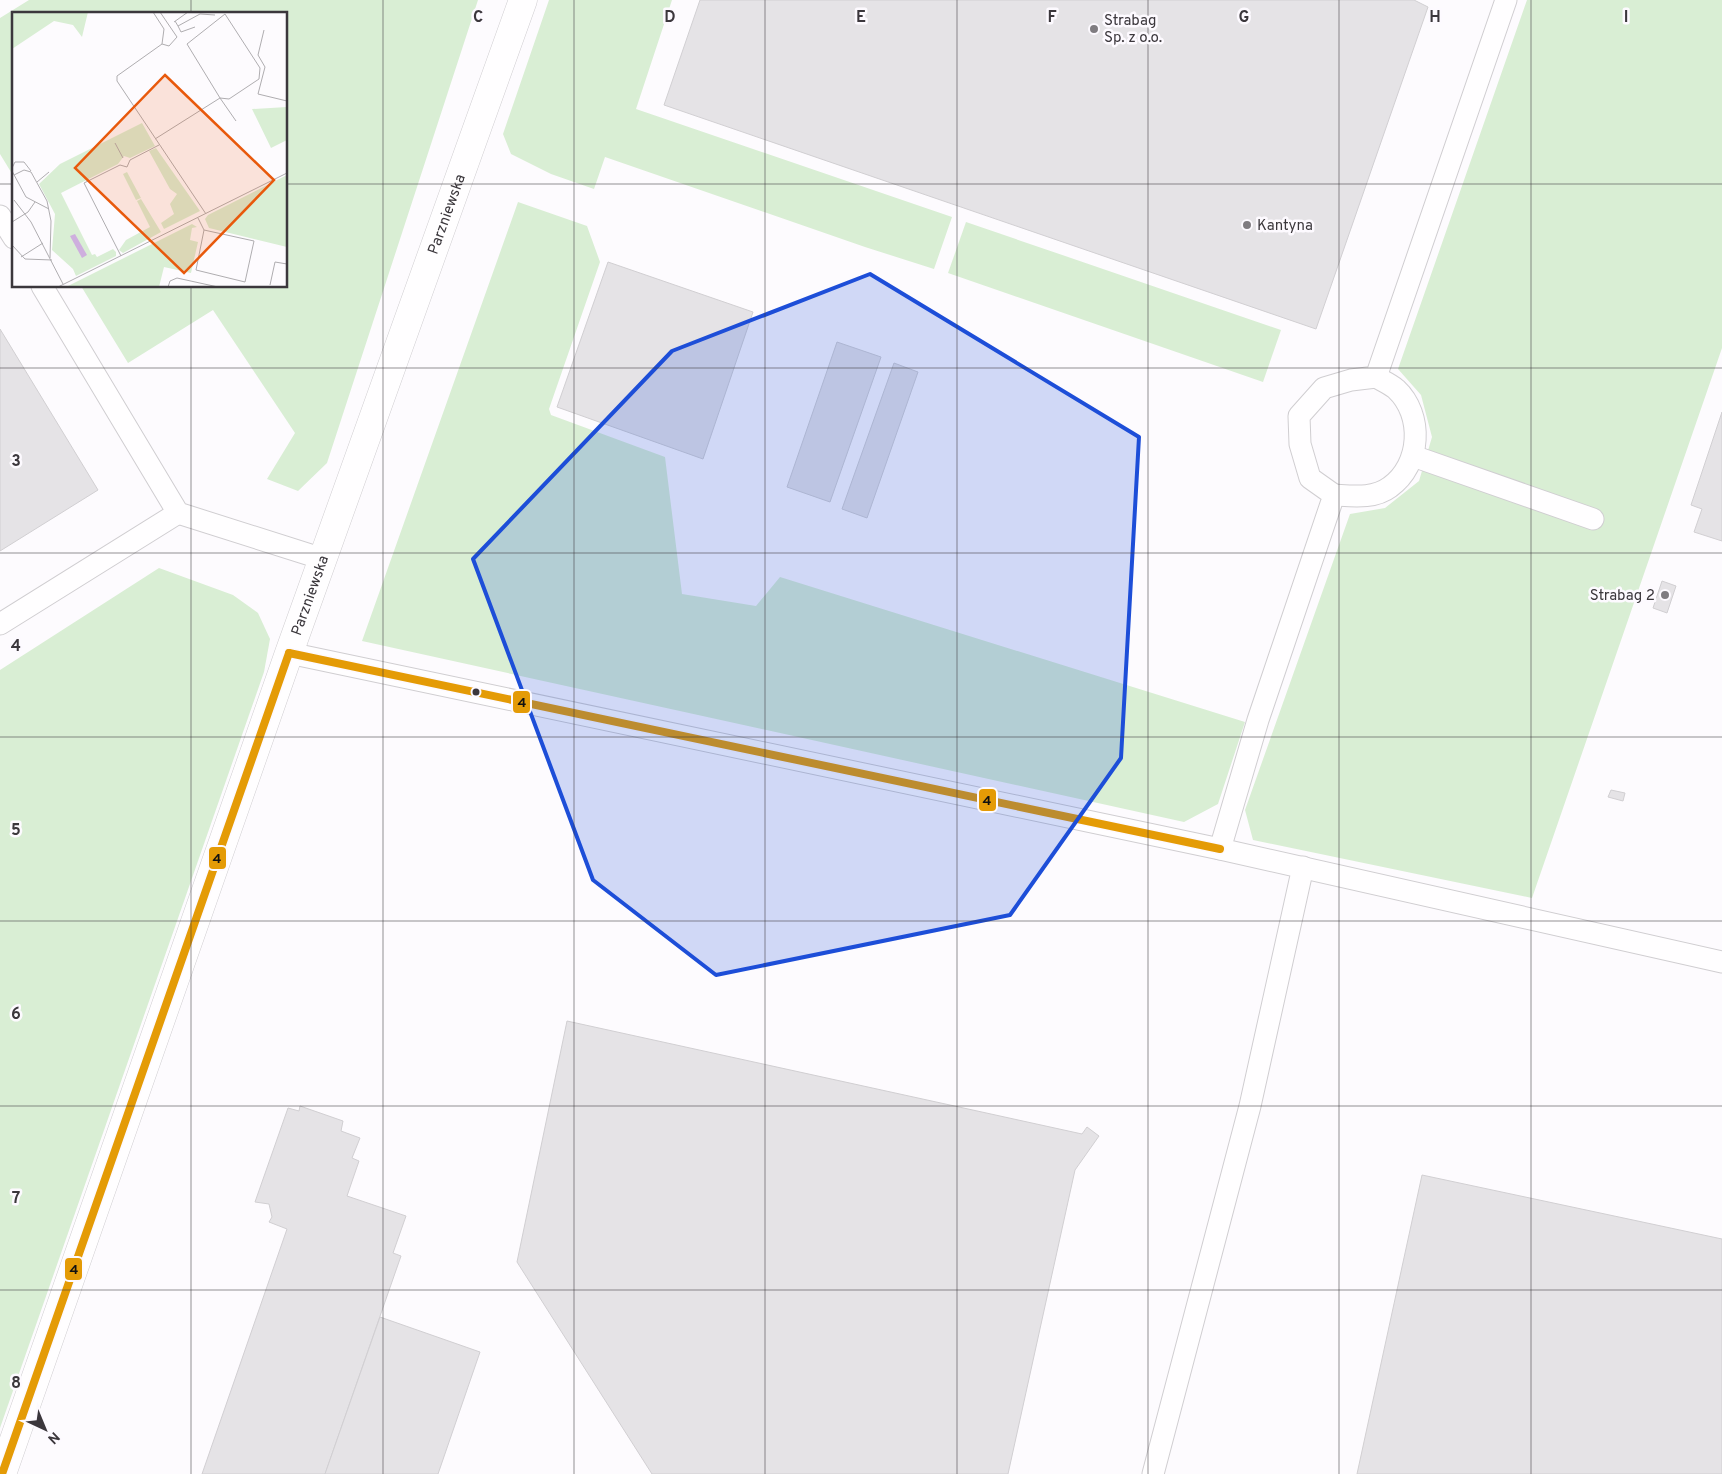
<svg xmlns="http://www.w3.org/2000/svg" width="1722" height="1474" font-family="Overpass,sans-serif">
<rect width="100%" height="100%" fill="#fdfbfe"/>
<g fill="#d9eed4">
<polygon points="29,0 478,0 327,463 298,491 267,479 295,433 213,310 128,363 81,286 286,286 286,14 14,14 14,177 0,154 0,18"/>
<polygon points="549,0 672,0 636,109 952,217 934,269 865,247 605,157 594,189 551,174 511,154 503,134"/>
<polygon points="1527,0 1722,0 1722,348 1532,898 1253,840 1245,810 1350,514 1385,508 1419,481 1432,437 1421,395 1398,369"/>
<polygon points="518,202 587,226 600,262 549,409 551,415 665,457 682,594 756,606 780,577 1245,722 1218,804 1184,822 362,641"/>
<polygon points="966,222 1281,330 1263,382 948,273"/>
<polygon points="159,568 233,595 258,613 270,639 264,672 0,1428 0,670"/>
</g>
<g fill="#e5e3e6" stroke="#d1cfd2">
<polygon points="700,0 1414,0 1428,7 1316,329 664,105"/>
<polygon points="608,262 753,312 703,459 557,407"/>
<polygon points="0,329 98,490 0,551"/>
<polygon points="837,342 881,357 830,502 787,487"/>
<polygon points="894,363 918,372 867,518 842,509"/>
<polygon points="1722,412 1722,541 1694,532 1702,509 1691,505"/>
<polygon points="1662,581 1676,586 1667,613 1653,608"/>
<polygon points="1611,790 1625,793 1623,801 1608,797"/>
<polygon points="567,1021 1082,1134 1087,1127 1099,1136 1075,1170 1008,1474 652,1474 517,1262"/>
<polygon points="300,1106 343,1121 341,1131 360,1138 352,1158 359,1161 347,1196 406,1216 393,1253 401,1256 325,1474 202,1474 287,1229 269,1222 272,1217 269,1204 255,1202 288,1108 299,1111"/>
<polygon points="1422,1175 1722,1239 1722,1474 1357,1474"/>
<polygon points="380,1317 480,1352 438,1474 325,1474"/>
</g>
<g fill="none" stroke-linecap="round" stroke-linejoin="round">
<g stroke="#d0ced1" stroke-width="23">
<g id="service">
<polyline points="0,216 14,238"/>
<polyline points="42,286 178,513 323,559"/>
<polyline points="1413,456 1593,519"/>
<path d="M1334,495c19,1 40,4 56,-8 31,-22 34,-72 6,-98 -6,-5 -13,-8 -20,-12"/>
<polyline points="0,624 178,513"/>
<polyline points="289,653 1220,849 1722,962"/>
<polyline points="1220,849 1258,720 1334,495 1310,478 1300,444 1299,416 1324,388 1351,380 1376,377 1506,0"/>
<polyline points="1153,1474 1250,1106 1303,867"/>
</g>
</g>
<g stroke="#d0ced1" stroke-width="29">
<g id="minor">
<path id="s1" d="M2,1474l287,-821 234,-653"/>
</g>
</g>
<use href="#service" stroke="#fffeff" stroke-width="21"/>
<use href="#minor" stroke="#fffeff" stroke-width="28"/>
<g stroke="#fdfaff" stroke-width="11">
<g id="bus-1">
<polyline points="289,653 1220,849"/>
<polyline points="2,1474 289,653"/>
</g>
</g>
<use href="#bus-1" stroke="#e49b06" stroke-width="8"/>
</g>
<path fill="#1d4ed8" fill-opacity="0.2" stroke="#1d4ed8" stroke-width="4" stroke-linejoin="round" d="M870,274l269,163 -18,321 -111,157 -294,60 -123,-95 -120,-321 199,-208z"/>
<path fill="none" stroke="#3b373c" stroke-width="1" stroke-opacity="0.55" d="M191,0v14M383,0v1474M574,0v1474M765,0v1474M957,0v1474M1148,0v1474M1339,0v1474M1531,0v1474M0,184h14M286,184h1436M191,286v1188M0,368h1722M0,553h1722M0,737h1722M0,921h1722M0,1106h1722M0,1290h1722"/>
<g fill="#7f7c80" stroke="#fdfaff" stroke-width="2">
<circle cx="1094" cy="29" r="5"/>
<circle cx="1247" cy="225" r="5"/>
<circle cx="1665" cy="595" r="5"/>
</g>
<circle fill="#3b373c" stroke="#fdfaff" stroke-width="2" cx="476" cy="692" r="4.5"/>
<g text-anchor="middle" stroke-width="5" stroke-linejoin="round" paint-order="stroke">
<g font-size="15" fill="#3b373c" stroke="#fdfaff" text-anchor="start">
<text x="1104" y="25">Strabag<tspan x="1104" dy="17">Sp. z o.o.</tspan></text>
<text x="1257" y="230">Kantyna</text>
<text x="1655" y="600" text-anchor="end">Strabag 2</text>
</g>
<g font-size="15" fill="#3b373c" stroke="#fdfaff">
<text dy="5" stroke="none"><textPath href="#s1" startOffset="1336">Parzniewska</textPath></text>
<text dy="5" stroke="none"><textPath href="#s1" startOffset="931">Parzniewska</textPath></text>
</g>
</g>
<g transform="translate(12 12)">
<rect width="275" height="275" fill="#fdfbfe"/>
<path d="M0,0h76l-6,25 -9,-12 -19,-4 -42,28zM275,95v33l-16,8 -19,-39zM130,111l13,23 -25,12 -6,-2 -6,8 -57,29 31,62 3,-1 2,3 16,-8 3,3v4l-40,20 -3,-7 -21,-19 3,-36 -16,-30 21,-20zM144,136l44,63 -36,18 -3,-6 13,-9 -4,-10 7,-10 -7,-5 -21,-38zM115,160l14,26 -5,2 -13,-26zM275,163v72l-78,-19 -4,-9 3,-4zM129,187l20,33 -38,21 -4,-3 7,-10 24,-13 -13,-26zM180,212l5,3 -5,1 -2,12 8,2 -7,31 -27,-6 -5,20h-93z" fill="#d9eed4"/>
<path d="M63,222l12,21 -5,3 -12,-22z" fill="#ceafde"/>
<path fill="none" stroke="#afadb0" stroke-width="1" d="M141,0l11,17 -2,15 -45,32v5l89,133M148,0l17,25 -8,9 -7,-2M163,9l3,5 22,-12 15,1M162,10l14,-10M166,14l3,6 14,-5M252,18l-6,25 7,12 -7,27 29,7M143,127l65,-41 9,1 30,-20 1,-11 -35,-54 -38,30 33,54 16,23M103,131l8,15M0,156l3,-6h9l7,9M0,159l14,26 23,12M2,163l10,-5 7,2 16,29 4,20 -1,37M25,170l12,-10M2,188l17,22 32,62M186,206l6,12 -8,40 49,12 9,-41 -50,-11M0,210l16,-10 7,-10M0,233l13,14 27,1M109,244l-37,-73 36,-18 7,2 3,-7 29,-15M9,245l22,-14M258,273l5,-23 12,2M46,275l229,-114M156,275l2,-6 7,-3 41,9"/>
<path fill="#e8590c" fill-opacity="0.15" stroke="#e8590c" stroke-width="2.5" d="M153,63l109,105 -90,93 -109,-105z"/>
<rect width="275" height="275" fill="none" stroke="#3b373c" stroke-width="2.5"/>
</g>
<g font-size="16" text-anchor="middle" font-weight="bold" fill="#3b373c" stroke="#fdfaff" stroke-width="5" stroke-linejoin="round" paint-order="stroke">
<text x="478" y="22">C</text>
<text x="670" y="22">D</text>
<text x="861" y="22">E</text>
<text x="1052" y="22">F</text>
<text x="1244" y="22">G</text>
<text x="1435" y="22">H</text>
<text x="1626" y="22">I</text>
<text x="16" y="466">3</text>
<text x="16" y="651">4</text>
<text x="16" y="835">5</text>
<text x="16" y="1019">6</text>
<text x="16" y="1203">7</text>
<text x="16" y="1388">8</text>
</g>
<g stroke="#fdfaff" stroke-width="2">
<rect x="512" y="690" width="19" height="24" rx="5" fill="#e49b06"/>
<rect x="978" y="788" width="19" height="24" rx="5" fill="#e49b06"/>
<rect x="208" y="846" width="19" height="24" rx="5" fill="#e49b06"/>
<rect x="64" y="1257" width="19" height="24" rx="5" fill="#e49b06"/>
</g>
<g font-size="14" text-anchor="middle" font-weight="bold" fill="#111">
<text x="522" y="707">4</text>
<text x="987" y="805">4</text>
<text x="217" y="863">4</text>
<text x="74" y="1274">4</text>
</g>
<g transform="translate(45 1429) rotate(136)" stroke="#fdfaff" stroke-width="4" paint-order="stroke">
<path d="M0-4L9 19L0 12L-9 19Z" fill="#3b373c"/>
<text y="-8" font-size="14" font-weight="bold" text-anchor="middle" fill="#3b373c">N</text>
</g>
</svg>
